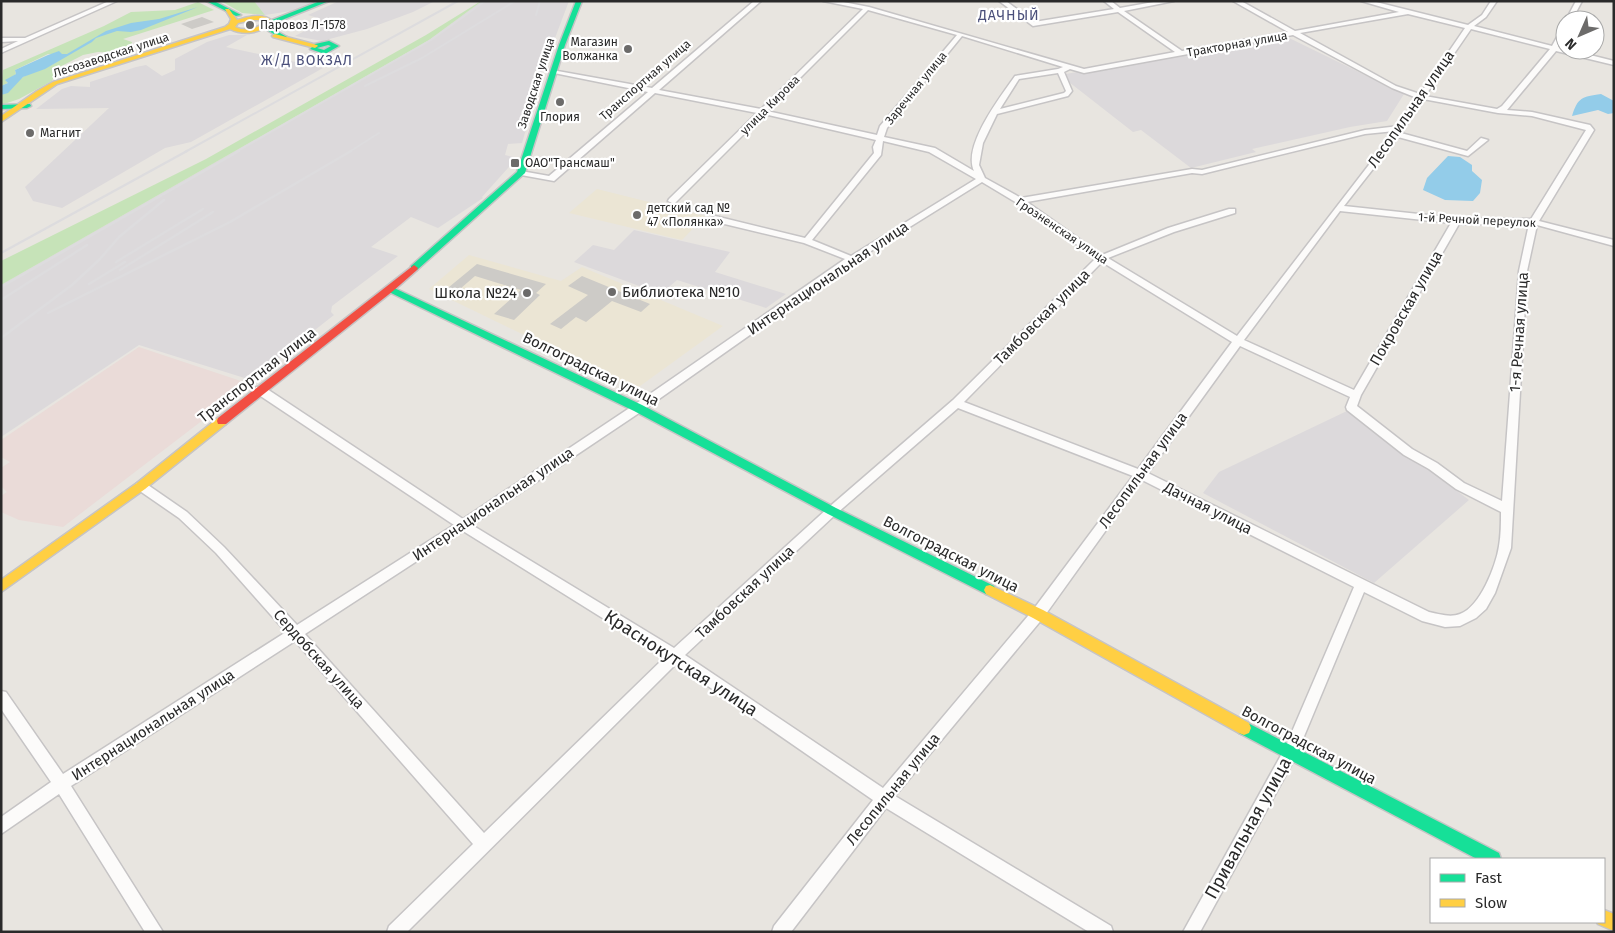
<svg xmlns="http://www.w3.org/2000/svg" width="1615" height="933" font-family="'Fira Sans',sans-serif">
<rect width="100%" height="100%" fill="#e8e5e0"/>
<g fill="#dcd9db">
<polygon points="254,1 322,1 291,11 265,15"/>
<polygon points="339,1 435,1 413,12 367,29 322,41 295,36 314,26 309,25 321,19 308,15"/>
<polygon points="482,1 569,1 524,120 520,126 527,126 522,143 508,144 505,155 517,158 482,197 483,198 438,228 411,217 371,247 398,256 332,306 331,312 334,315 251,380 139,345 1,437 1,285 429,40"/>
<polygon points="229,35 247,35 226,47 323,68 191,142 165,148 62,208 33,201 25,187 109,108 36,109 62,89 71,86 90,87 90,82 136,67 146,65 162,76 175,70 175,59 207,42"/>
<polygon points="1285,36 1404,94 1387,121 1350,127 1252,149 1256,152 1191,168 1141,130 1133,132 1060,75"/>
<polygon points="634,230 730,252 715,272 786,294 766,308 677,280 661,294 574,262 593,245 614,250"/>
<polygon points="1349,410 1469,500 1374,583 1203,493 1219,472"/>
</g>
<g fill="#ebe5d4">
<polygon points="597,189 705,216 682,240 569,213"/>
<polygon points="469,255 561,281 582,267 723,326 636,389 429,289"/>
</g>
<polygon fill="#eadbd8" points="139,347 250,384 63,527 19,520 1,512 1,496 7,492 1,486 1,468 10,462 1,457 1,440"/>
<g fill="#c6e3b8">
<polygon points="221,1 254,1 265,15 242,13"/>
<polygon points="481,1 482,1 429,40 1,285 1,261 206,159 426,35"/>
<path d="M198,2l16,8 -91,29 9,3 -1,11 -33,-1 -15,3 -31,16 2,6 -2,4 -33,18 -18,6v-10c10,-3 13,-12 22,-18 14,-8 32,-10 43,-23h-18l-33,16 1,4 -10,7 2,2 -7,3 2,-16 101,-44 27,-14 44,-2z"/>
</g>
<g fill="#93cce9">
<polygon points="198,7 141,30 131,32 117,31 96,38 92,42 45,69 23,77 8,93 1,95 1,86 8,83 5,80 16,74 15,70 48,55 59,51 62,54 67,54 106,31 131,23 159,19"/>
<path d="M1601,94l13,7v12l-6,1 -10,-4 -26,6c6,-19 10,-19 29,-22z"/>
<polygon points="1448,156 1460,157 1472,165 1472,171 1482,180 1480,193 1473,201 1445,200 1423,190 1427,178"/>
</g>
<g fill="#cdcbc7">
<polygon points="202,17 214,22 192,29 181,24"/>
<polygon points="477,264 546,284 536,293 540,295 514,320 494,314 521,290 475,276 453,295 443,292"/>
<polygon points="582,276 650,304 641,312 612,301 586,322 576,317 561,329 550,324 588,295 568,286"/>
</g>
<g fill="none" stroke-linecap="round" stroke-linejoin="round">
<g stroke="#c6c4c5" stroke-width="3">
<g id="street">
<polygon points="109,1 117,1 1,53 1,49 18,41 1,42 1,38 25,38"/>
<path d="M754,1h7l-102,89 102,19 102,-100 -40,-8h15l31,6 215,62 91,-17 -57,-40 -85,14 -34,-25h7l28,21 80,-13 -10,-8h7l9,7 39,-7h15l-50,10 58,40 106,-19 -55,-31h8l54,30 104,-19 -38,-11h11l96,24 14,-10 9,-14h6l-11,16 -12,9 78,20 10,-18 3,-2v8l-7,13 56,14v4l-58,-14 -49,59 25,2 58,13 4,5 -55,91 75,19v6l-77,-21 -10,46 -16,277 -16,45 -9,16 -10,9 -16,8 -15,1 -23,-6 -58,-29 -69,166 -95,174h-17l102,-184 69,-161 -212,-107 -99,138 -148,178 216,130 2,6h-24l-203,-124 -95,124h-19l2,-6 99,-126 -197,-136 -269,268h-20l2,-6 84,-82 -178,-203 -224,145 92,146h-18l-86,-138 -58,40v-17l50,-35 -50,-73v-18l5,1 57,82 223,-142 -70,-79 -37,-35 -42,-29 -2,-3 2,-3h8l42,29 37,35 73,78 157,-100 -198,-132 -1,-3 1,-3h8l199,132 171,-114 211,-146 -41,-16 -92,-22 -1,-2 4,-3 90,22 69,-85 -1,-6 3,-7 -112,-26 -89,89h-3l-4,-2 1,-2 88,-86 -102,-20 -101,88 -33,-6 -4,-2 4,-2 28,5 99,-84 -94,-19 -2,-1v-2l100,18zM868,10l89,25 -77,91 -3,9 -110,-24zM1408,14l57,14 -45,66 -24,-8 -96,-53zM1471,29l79,20 -48,57 -5,3 -72,-13zM1293,35l99,53 25,10 -18,28 -34,4 -163,40 -10,-1 -171,29 -36,-20 -6,-13 4,-22 14,-29 71,-18 4,-5 -8,-19 6,-3 14,4zM962,36l101,31 -5,2 -43,7c-14,20 -53,70 -41,95l-39,-23 -51,-11 3,-9zM1058,73l8,18 -2,2 -64,16 19,-30zM1423,99l75,14 34,3 54,14 -55,89 -75,-1 -112,-12 54,-69 70,19 20,-16 -7,-2 -14,13 -66,-18zM1395,131l-158,205 -129,-78 66,-26 61,-19v-4h-6l-61,19 -66,27 -75,-53 165,-29 10,1 163,-40zM883,141l46,11 47,27 -125,77 -39,-16 69,-85zM982,182l35,21 79,55 -143,142 -125,108 -154,140 -202,-123 170,-114 213,-150zM1340,211l111,12 -97,167 -110,-50zM1459,224h70l-10,47 -17,230 -38,-18 -27,-20 -25,-14 -55,-43 4,-11zM1102,262l130,80 -94,127 -174,-67zM1240,346l110,51 -4,10 1,3 57,45 25,14 27,20 45,23c0,11 0,23 -2,34 -3,20 -19,61 -39,68 -10,4 -21,0 -31,-2l-281,-139zM958,408l175,68 -100,134 -150,178 -198,-133 151,-141zM463,531l202,126 -181,176 -179,-199z"/>
<polygon points="1576,1 1582,1 1572,20 1566,20"/>
</g>
</g>
<g stroke="#c6c4c5" stroke-width="3">
<g id="fast">
<polygon points="206,1 214,1 241,15 236,16"/>
<polygon points="320,1 329,1 272,24 271,28 287,37 287,39 283,39 265,29 267,22"/>
<polygon points="576,1 582,1 565,45 525,173 417,270 411,270 411,266 517,172 559,45"/>
<path d="M329,41l10,5 -14,8 -15,-5 5,-5zM328,45l3,1 -7,4 -7,-2z"/>
<polygon points="30,104 31,106 27,108 1,109 1,105"/>
<polygon points="390,286 642,405 836,508 994,586 996,590 994,594 990,595 986,594 828,514 634,411 387,291 385,289"/>
<polygon points="1244,721 1499,853 1501,859 1477,859 1239,733 1237,728 1239,723"/>
</g>
</g>
<g stroke="#c6c4c5" stroke-width="3">
<g id="slow">
<path d="M225,9h4l8,11c12,-3 26,-8 36,2 -12,11 -29,14 -43,7l-173,55 -56,38v-6l36,-25 16,-9 172,-55 4,-3 2,-5zM252,20h12l2,2c-10,7 -20,10 -31,5l3,-4z"/>
<polygon points="275,34 317,45 318,46 315,48 273,37 272,36"/>
<polygon points="222,417 227,421 226,424 145,489 1,592 1,580 137,483 218,418"/>
<polygon points="990,585 1043,610 1249,723 1251,728 1249,733 1244,735 1239,733 1033,618 986,594 984,590 986,586"/>
<polygon points="1604,910 1614,914 1614,931 1598,924 1597,922 1604,922"/>
</g>
</g>
<g stroke="#c6c4c5" stroke-width="3">
<polygon id="jam" points="414,265 418,268 417,270 393,291 226,424 218,424 217,421 218,418"/>
</g>
<use href="#street" fill="#fcfbfa" fill-rule="evenodd"/>
<use href="#fast" fill="#16e098" fill-rule="evenodd"/>
<use href="#slow" fill="#ffcf43" fill-rule="evenodd"/>
<use href="#jam" fill="#f24e42" fill-rule="evenodd"/>
<g stroke="#dddcde" stroke-width="2">
<polyline points="536,15 540,1"/>
<polyline points="365,86 422,58 515,1"/>
<polyline points="185,152 458,1"/>
<polyline points="236,152 431,40 485,1"/>
<polyline points="349,152 379,133"/>
</g>
<g stroke="#dddcde" stroke-width="2.5">
<polyline points="1,253 187,151"/>
<polyline points="116,262 203,209"/>
<polyline points="120,270 213,212"/>
<polyline points="89,284 125,262"/>
<polyline points="1,287 239,151"/>
<polyline points="1,300 87,245"/>
<polyline points="48,313 230,222 351,151"/>
<polyline points="1,338 72,285 100,259 119,237 164,200"/>
</g>
</g>
<g fill="#6c6b6a" stroke="#fff" stroke-width="2">
<circle cx="250" cy="25" r="5"/>
<circle cx="628" cy="49" r="5"/>
<circle cx="560" cy="102" r="5"/>
<circle cx="30" cy="133" r="5"/>
<rect x="510" y="158" width="10" height="10" rx="2.5"/>
<circle cx="637" cy="215" r="5"/>
<circle cx="612" cy="292" r="5"/>
<circle cx="527" cy="293" r="5"/>
</g>
<g text-anchor="middle" stroke-width="4.5" stroke-linejoin="round" paint-order="stroke">
<g font-size="12" fill="#2a2a2a" stroke="#fff" text-anchor="start">
<text x="260" y="29">Паровоз Л-1578</text>
<text x="618" y="46" text-anchor="end">Магазин<tspan x="618" dy="14">Волжанка</tspan></text>
<text x="560" y="121" text-anchor="middle">Глория</text>
<text x="40" y="137">Магнит</text>
<text x="525" y="167">ОАО"Трансмаш"</text>
<text x="647" y="212">детский сад №<tspan x="647" dy="14">47 «Полянка»</tspan></text>
</g>
<g font-size="12" fill="#2a2a2a" stroke="#fff">
<text transform="translate(1237 44) rotate(-10)" y="4">Тракторная улица</text>
<text transform="translate(111 55) rotate(-18)" y="4">Лесозаводская улица</text>
<text transform="translate(645 80) rotate(-41)" y="4">Транспортная улица</text>
<text transform="translate(536 83) rotate(-72)" y="4">Заводская улица</text>
<text transform="translate(916 88) rotate(-51)" y="4">Заречная улица</text>
<text transform="translate(770 105) rotate(-45)" y="4">улица Кирова</text>
<text transform="translate(1477 220) rotate(3)" y="4">1-й Речной переулок</text>
<text transform="translate(1062 231) rotate(34)" y="4">Грозненская улица</text>
</g>
<g font-size="14" letter-spacing="1" fill="#4a4f7a" stroke="#fff">
<text x="1009" y="20">ДАЧНЫЙ</text>
<text x="307" y="65">Ж/Д ВОКЗАЛ</text>
</g>
<g font-size="15" fill="#2a2a2a" stroke="#fff">
<text transform="translate(1411 109) rotate(-55)" y="5">Лесопильная улица</text>
<text transform="translate(828 278) rotate(-34)" y="5">Интернациональная улица</text>
<text transform="translate(1406 308) rotate(-60)" y="5">Покровская улица</text>
<text transform="translate(1042 317) rotate(-45)" y="5">Тамбовская улица</text>
<text transform="translate(1519 332) rotate(-86)" y="5">1-я Речная улица</text>
<text transform="translate(591 369) rotate(26)" y="5">Волгоградская улица</text>
<text transform="translate(257 375) rotate(-38)" y="5">Транспортная улица</text>
<text transform="translate(1143 470) rotate(-54)" y="5">Лесопильная улица</text>
<text transform="translate(493 504) rotate(-34)" y="5">Интернациональная улица</text>
<text transform="translate(1208 508) rotate(27)" y="5">Дачная улица</text>
<text transform="translate(951 554) rotate(27)" y="5">Волгоградская улица</text>
<text transform="translate(745 592) rotate(-43)" y="5">Тамбовская улица</text>
<text transform="translate(319 659) rotate(48)" y="5">Сердобская улица</text>
<text transform="translate(153 725) rotate(-33)" y="5">Интернациональная улица</text>
<text transform="translate(1309 745) rotate(28)" y="5">Волгоградская улица</text>
<text transform="translate(893 789) rotate(-51)" y="5">Лесопильная улица</text>
</g>
<g font-size="15" fill="#2a2a2a" stroke="#fff" text-anchor="start">
<text x="622" y="297">Библиотека №10</text>
<text x="517" y="298" text-anchor="end">Школа №24</text>
</g>
<g font-size="18" fill="#2a2a2a" stroke="#fff">
<text transform="translate(681 663) rotate(33)" y="6">Краснокутская улица</text>
<text transform="translate(1248 828) rotate(-61)" y="6">Привальная улица</text>
</g>
</g>
<rect width="1615" height="933" fill="none" stroke="#2a2a2a" stroke-width="5"/>
<rect x="1430" y="858" width="175" height="65" fill="#ffffff" stroke="#aaaaaa"/>
<rect x="1440" y="874" width="25" height="8" fill="#16e098" stroke="#aaaaaa"/>
<text x="1475" y="883" font-size="15" fill="#2a2a2a">Fast</text>
<rect x="1440" y="899" width="25" height="8" fill="#ffcf43" stroke="#aaaaaa"/>
<text x="1475" y="908" font-size="15" fill="#2a2a2a">Slow</text>
<g transform="translate(1580 35) rotate(225)"><circle r="24" fill="#ffffff" stroke="#aaaaaa"/>
<path d="M0-4L9 19L0 12L-9 19Z" fill="#6c6b6a"/>
<text y="-8" font-size="14" font-weight="bold" text-anchor="middle" fill="#2a2a2a">N</text>
</g>
</svg>
